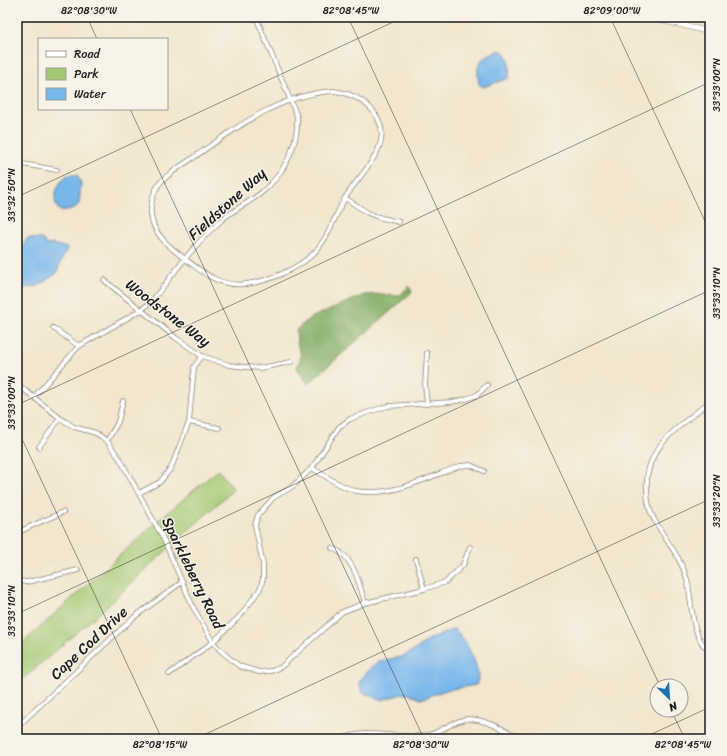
<svg xmlns="http://www.w3.org/2000/svg" width="727" height="756" font-family="Sriracha,sans-serif">
<rect width="100%" height="100%" fill="#f7f3e8"/>
<filter id="ink" filterUnits="userSpaceOnUse"><feTurbulence type="fractalNoise" baseFrequency=".025" numOctaves="2"/><feDisplacementMap in="SourceGraphic" scale="8" xChannelSelector="R" yChannelSelector="G"/><feConvolveMatrix kernelMatrix="1 2 1 2 8 2 1 2 1" color-interpolation-filters="sRGB"/></filter>
<filter id="wash" filterUnits="userSpaceOnUse"><feTurbulence type="fractalNoise" baseFrequency=".012" numOctaves="4" result="noise"/><feDisplacementMap in="SourceGraphic" scale="16" xChannelSelector="R" yChannelSelector="G"/><feGaussianBlur stdDeviation="0.9" result="paint"/><feColorMatrix in="noise" values="0 0 0 0 0 0 0 0 0 0 0 0 0 0 0 0 0 1.4 0 .05"/><feComposite in="paint" operator="in"/></filter>
<g filter="url(#wash)">
<rect width="100%" height="100%" fill="#f2e6cd"/>
<polygon fill="#a4c973" stroke="#607248" points="218,470 234,489 159,557 104,609 17,684 17,648 161,518"/>
<polygon fill="#83ad65" stroke="#506440" points="409,286 412,292 308,384 297,368 301,356 297,343 296,330 310,318 364,295 382,294 399,296"/>
<g fill="#78b7ec" stroke="#4a6a84">
<path d="M500,50c12,4 9,18 9,28l-26,9 -4,-3c-4,-21 1,-27 21,-34z"/>
<path d="M68,175h9l4,8 -2,21 -5,5 -14,2c-10,-10 -3,-29 8,-36z"/>
<path d="M28,238l14,1 5,6 6,-1 14,4c-3,9 -8,16 -10,25l-19,13 -21,3v-31l7,-7v-9z"/>
<path d="M454,629c11,8 30,44 22,56l-30,5 -25,9 -12,-5h-7l-20,6 -20,-8 -3,-10 12,-15 8,-6 22,-4 14,-7 13,-10z"/>
</g>
</g>
<g filter="url(#ink)">
<g fill="none" stroke-linecap="round" stroke-linejoin="round">
<g stroke="#878174" stroke-width="5.5">
<g id="minor">
<path d="M334,91c15,2 29,8 39,20 26,33 -13,61 -28,87 -11,19 -16,40 -32,56 -17,16 -44,27 -67,30 -26,3 -41,-10 -61,-25 -14,-11 -33,-25 -34,-45 -1,-7 2,-19 5,-25 5,-11 26,-24 37,-31 42,-30 87,-64 141,-67z"/>
<polyline points="17,163 57,170"/>
<polyline points="345,198 368,213 378,217 399,222"/>
<polyline points="104,280 176,338 202,356 229,365 245,367 260,368 291,362"/>
<polyline points="53,328 79,346"/>
<polyline points="17,384 60,418 74,427 96,433 107,441 120,459 163,538 193,607 213,642 221,651 239,666 259,672 271,671 281,667 342,612 365,603 424,589 446,582 463,565 470,547"/>
<path d="M34,397l45,-51 62,-36 10,-8c17,-21 33,-44 52,-64 7,-7 15,-15 22,-21 12,-9 25,-15 36,-24 22,-18 38,-47 36,-77l-41,-99"/>
<path d="M710,401c-28,24 -66,45 -63,87 0,9 1,18 5,27 10,22 28,39 35,64 6,24 2,56 23,73"/>
<polyline points="427,404 425,385 427,353"/>
<polyline points="189,422 219,428"/>
<polyline points="107,441 118,422 123,401"/>
<polyline points="39,447 60,418"/>
<path d="M312,468c11,7 31,20 44,23 37,6 70,-13 104,-25l10,-1 14,6"/>
<polyline points="139,493 160,482 171,468 189,422 194,367 202,356"/>
<polyline points="17,533 29,527 63,512"/>
<path d="M332,548c22,8 27,35 33,55"/>
<polyline points="416,559 424,589"/>
<polyline points="17,581 27,582 78,570"/>
<polyline points="169,674 213,642 241,615 260,589 263,579 263,565 255,525 258,515 273,498 293,486 312,468 339,427 350,419 369,412 388,406 452,402 466,399 477,395 487,385"/>
<polyline points="17,727 133,618 182,582"/>
<path d="M342,739c27,-12 58,2 86,-4 12,-2 27,-16 40,-16 21,1 36,11 54,20"/>
</g>
</g>
<g stroke="#878174" stroke-width="6">
<polyline id="major" points="649,17 710,32"/>
</g>
<use href="#minor" stroke="#fff" stroke-width="4"/>
<use href="#major" stroke="#fff" stroke-width="5"/>
</g>
</g>
<path fill="none" stroke="#1c1c1c" stroke-width="1" stroke-opacity="0.45" d="M87,17l10,22M348,17l312,669M610,17l100,215M130,109l294,630M17,197l387,-180M17,405l693,-323M17,428l145,311M17,614l693,-324M671,710l14,29M195,739l515,-240M641,739l69,-32"/>
<g text-anchor="middle" stroke-width="3" stroke-linejoin="round" paint-order="stroke">
<g font-size="15" fill="#1c1c1c" stroke="#f7f3e8">
<text transform="translate(227 204) rotate(-42)" y="5">Fieldstone Way</text>
<text transform="translate(168 313) rotate(37)" y="5">Woodstone Way</text>
<text transform="translate(193 573) rotate(64)" y="5">Sparkleberry Road</text>
<text transform="translate(89 643) rotate(-43)" y="5">Cape Cod Drive</text>
</g>
</g>
<rect width="727" height="756" fill="none" stroke="#f7f3e8" stroke-width="44"/>
<rect x="38" y="38" width="130" height="72" fill="#f7f3e8" stroke="#9f9d96"/>
<rect x="46" y="51" width="20" height="6" fill="#ffffff" stroke="#9f9d96"/>
<text x="74" y="58" font-size="12" fill="#1c1c1c">Road</text>
<rect x="46" y="68" width="20" height="12" fill="#a4c973" stroke="#9f9d96"/>
<text x="74" y="78" font-size="12" fill="#1c1c1c">Park</text>
<rect x="46" y="88" width="20" height="12" fill="#78b7ec" stroke="#9f9d96"/>
<text x="74" y="98" font-size="12" fill="#1c1c1c">Water</text>
<g transform="translate(669 698) rotate(155)"><circle r="19" fill="#f7f3e8" stroke="#9f9d96"/>
<path d="M0-3L7 15L0 10L-7 15Z" fill="#1f6fb2"/>
<text y="-6" font-size="11" font-weight="bold" text-anchor="middle" fill="#1c1c1c">N</text>
</g>
<rect x="22" y="22" width="683" height="712" fill="none" stroke="#1c1c1c" stroke-width="1.5"/>
<g font-size="10" text-anchor="middle" fill="#1c1c1c">
<text x="89" y="14">82°08'30"W</text>
<text x="351" y="14">82°08'45"W</text>
<text x="612" y="14">82°09'00"W</text>
<text transform="translate(716 85) rotate(-90)" y="4">33°33'00"N</text>
<text transform="translate(11 195) rotate(-90)" y="4">33°32'50"N</text>
<text transform="translate(716 293) rotate(-90)" y="4">33°33'10"N</text>
<text transform="translate(11 403) rotate(-90)" y="4">33°33'00"N</text>
<text transform="translate(716 501) rotate(-90)" y="4">33°33'20"N</text>
<text transform="translate(11 611) rotate(-90)" y="4">33°33'10"N</text>
<text x="160" y="748">82°08'15"W</text>
<text x="421" y="748">82°08'30"W</text>
<text x="683" y="748">82°08'45"W</text>
</g>
</svg>
